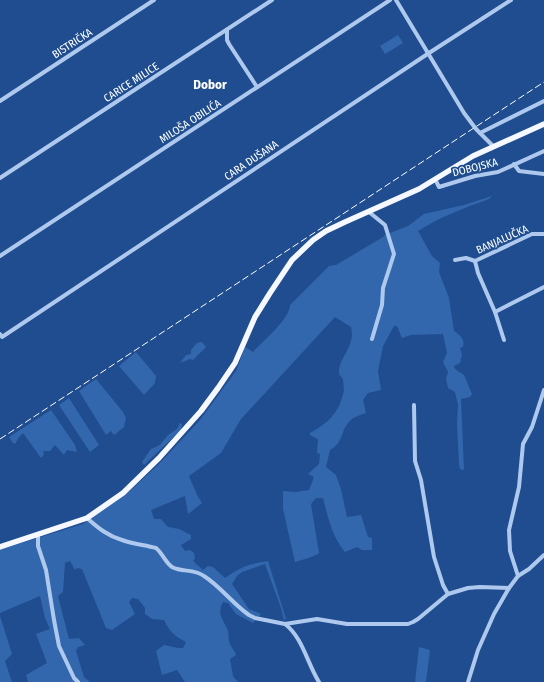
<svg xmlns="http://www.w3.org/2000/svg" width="544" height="682" font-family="'Fira Sans Condensed',sans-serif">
<rect width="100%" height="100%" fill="#1f4d90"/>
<g fill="#3267ad">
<polygon points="398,35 403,43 385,54 380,46"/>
<path d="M492,196l-3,3c-25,9 -49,18 -71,32l14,25 8,7 -1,9 10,26 5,33c6,4 11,8 9,16l-3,1 2,7 -2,8 -6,3 1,3 9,6 8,19 -2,3 -9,2 3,71 -4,-1 -1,-5 -2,-41 1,-18 -3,-13 -7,-4 -2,-9 2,-7 -5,-10 4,-9 -4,-19 -32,1 -9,3 -5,-12h-3l-11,20 -5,25 3,19 -13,3 -5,7 3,13c-6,2 -13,4 -17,9 -9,10 -5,20 -19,28l-4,17 10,8 5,14 6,28 14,-2 7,22 4,1v12h-10l-5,-3 -12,5c-13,-15 -17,-35 -22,-54h-7l-5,6 8,49c-5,4 -17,7 -24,9l-12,-53v-18l13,1 13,-2 5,-13 -6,-3 11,-10 1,-10 -3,-1 1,-14 -8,-4v-2c17,-9 29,-20 33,-39 2,-4 0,-11 0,-15l-4,-5c-1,-17 17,-27 12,-47l-16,-10 -94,102 -20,34 -32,23 8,19 5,8 -14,11 -3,-18 -34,14 3,9h7l7,8 11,2 12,6v4l-10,6 4,6 5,-1 4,3 1,5 -2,3 10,9 5,-4 5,1 12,11c17,-12 24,-14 43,-17l18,58 -2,1 -3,-12 -16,-44 -23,8 -5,4 -5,8 17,25 12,5 -8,9 -17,-9 -8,-11 -5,-1c-7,14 1,17 5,29 1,4 0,9 2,13 1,4 5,6 6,11l-6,4 3,17 5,6h-53l-8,-12 -15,5 -6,-24 8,-6 14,3h5l3,-6c-12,-6 -16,-10 -22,-22l-12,-1 -7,-5v-6l-7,-9 -6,-1 -3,4 6,12 -23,16 -6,-2 -24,-59 -5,-1 -2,2 -5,-9 -5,2 -2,29 -5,4 11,43 10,-1 6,7 -7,2 -2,4 8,26 6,5h-62l-2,-7 21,-12 -11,-29 14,-5 -5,-11 -5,-22 -40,17v-67l2,3 81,-25 48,-34 29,-27 40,-43 36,-49 9,-24 8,5c10,-11 36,-32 37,-47l39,-39 7,-1 47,-28 2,-2 23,-9 16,-12 40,-9z"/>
<polygon points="202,342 206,347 193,360 190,359 180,363 186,355 191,354 191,350 197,343"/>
<polygon points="136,352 156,376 155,383 144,395 119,366"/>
<polygon points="96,379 123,412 126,418 124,427 114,435 111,431 106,435 79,391"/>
<polygon points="69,398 99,445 90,452 59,405"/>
<polygon points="51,410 75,445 77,452 67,450 64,455 55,445 50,451 43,451 44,454 41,458 23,433 19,437 15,444 13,443 9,437"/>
<polygon points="180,423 182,424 181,430 144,465 142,462 151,449 160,445 168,435 177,429"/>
<polygon points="0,616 12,654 5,661 12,682 0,682"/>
<polygon points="419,647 430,650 426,682 415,682"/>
</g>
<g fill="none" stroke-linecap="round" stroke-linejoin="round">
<g stroke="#aec9ed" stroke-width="4">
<polyline points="396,0 464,113 476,129 493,146"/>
<polyline points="227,30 227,40 229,44 257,87"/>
<polyline points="0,101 154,0"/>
<polyline points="480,133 544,101"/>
<polyline points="514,164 519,171 544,174"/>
<polyline points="0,178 272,0"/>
<polyline points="435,179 439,187 475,176 498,172 544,151"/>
<polyline points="369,212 385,225 394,254 383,288 382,305 372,339"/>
<polyline points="0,256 390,0"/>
<polyline points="455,260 466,258 475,261"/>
<polyline points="495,312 544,287"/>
<polyline points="0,334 2,337 429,53 511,0"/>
<polyline points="504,340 495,312 478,273 475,261 532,234 544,234"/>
<polyline points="414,405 415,461 421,480 434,557 443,585 448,594"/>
<path d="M87,518c11,10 21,18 35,22 11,4 23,5 34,8 7,6 9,14 16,19 11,6 21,1 32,9 17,11 29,28 45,39l6,3 30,6 32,-5 30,5h61l5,-2 5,-3 30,-25 20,-6 12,-1 29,1 9,-12 11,-7 15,-14"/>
<polyline points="38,535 38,546 46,570 54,620 59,646 74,678 78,682"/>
<polyline points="518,576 510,551 509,530 519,487 523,444 532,427 544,390"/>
<path d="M285,624c18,14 22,39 34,58"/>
<polyline points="468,682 478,650 494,614 509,588"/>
</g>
<polyline stroke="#f5f8ff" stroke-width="5.5" points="0,547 87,518 123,493 159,458 201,411 218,388 235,363 255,317 270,293 292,260 313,240 326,231 345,222 419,189 473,156 544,124"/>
<polyline stroke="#fff" stroke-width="1" stroke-dasharray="7 3" stroke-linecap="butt" points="0,439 544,82"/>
</g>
<g text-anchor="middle" stroke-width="3.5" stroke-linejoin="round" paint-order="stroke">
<g font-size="11" fill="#fff" stroke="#1f4d90">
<text transform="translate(72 43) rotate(-33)" y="4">BISTRIČKA</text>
<text transform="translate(131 82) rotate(-33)" y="4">CARICE MILICE</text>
<text transform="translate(190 121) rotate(-33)" y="4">MILOŠA OBILIĆA</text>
<text transform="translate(251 160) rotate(-34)" y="4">CARA DUŠANA</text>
<text transform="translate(475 167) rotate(-14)" y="4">DOBOJSKA</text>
<text transform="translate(502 239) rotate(-24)" y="4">BANJALUČKA</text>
</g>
<g font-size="13" font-weight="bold" fill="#fff" stroke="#1f4d90">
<text x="210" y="89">Dobor</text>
</g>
</g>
</svg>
